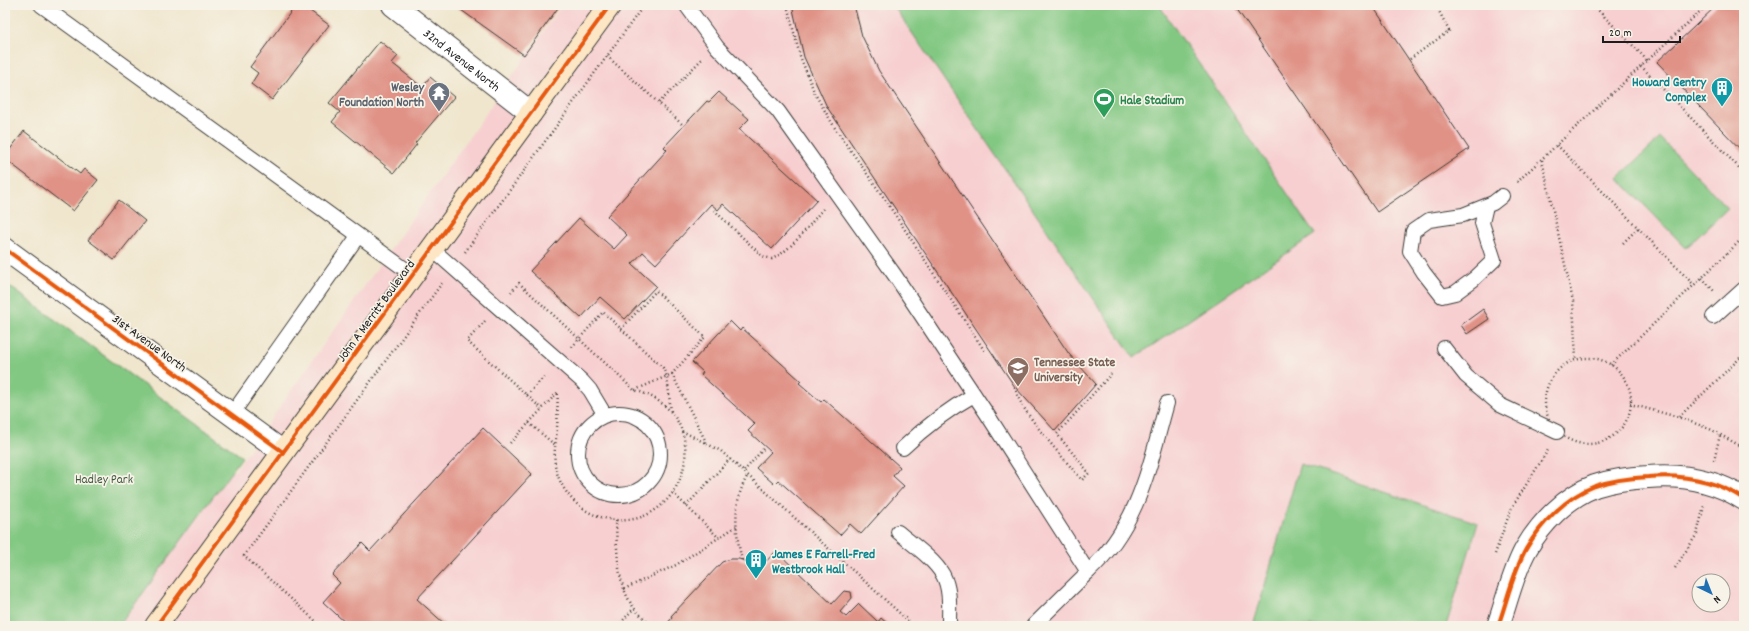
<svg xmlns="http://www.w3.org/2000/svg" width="1749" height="631" font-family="Dekko,sans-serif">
<rect width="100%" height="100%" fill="#f7f3e8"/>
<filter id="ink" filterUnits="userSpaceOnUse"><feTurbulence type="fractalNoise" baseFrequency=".025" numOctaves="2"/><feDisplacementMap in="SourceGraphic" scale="8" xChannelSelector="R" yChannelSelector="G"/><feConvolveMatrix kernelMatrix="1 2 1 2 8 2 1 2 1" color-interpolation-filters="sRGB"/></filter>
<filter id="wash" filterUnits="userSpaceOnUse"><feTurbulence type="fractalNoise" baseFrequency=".012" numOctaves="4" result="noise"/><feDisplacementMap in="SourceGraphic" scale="16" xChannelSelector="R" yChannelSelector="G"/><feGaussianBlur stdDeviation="0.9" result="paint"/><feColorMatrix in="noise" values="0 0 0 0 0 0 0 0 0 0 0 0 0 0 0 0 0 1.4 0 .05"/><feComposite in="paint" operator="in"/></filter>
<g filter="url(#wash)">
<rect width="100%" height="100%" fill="#f0e6cd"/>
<path fill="#f7cfd0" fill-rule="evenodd" d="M562,5h1182v621h-1739v-320l230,165zM1699,581h24v24h-24z"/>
<g fill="#82c882" stroke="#4f724f">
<polygon points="893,5 1159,5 1315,234 1134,358"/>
<polygon points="1660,138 1728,208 1686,248 1618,178"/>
<polygon points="5,283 242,457 119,626 5,626"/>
<polygon points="1300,464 1478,523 1446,626 1253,626"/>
</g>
<g id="blocks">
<g fill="#e09286">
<polygon points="296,5 302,5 329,25 272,100 251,84 258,73 250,67"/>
<polygon points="454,5 560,5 524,55"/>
<polygon points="792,5 854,5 862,36 879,71 1069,354 1096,384 1055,431 1015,387 827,107 804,57"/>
<polygon points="1234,5 1372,5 1469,149 1377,212"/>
<polygon points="1717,5 1744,5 1744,153 1657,62"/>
<polygon points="380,41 398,56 392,63 422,87 430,77 454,97 415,143 417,144 394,173 332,122 340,112 329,103"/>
<polygon points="719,92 749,119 739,129 817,200 772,249 723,204 718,210 711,204 656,264 643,252 632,264 656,286 625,319 600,297 581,318 530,271 579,218 614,249 627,235 607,216 667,150 664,147 707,101 709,102"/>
<polygon points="24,131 80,174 84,169 98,180 73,211 5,159 5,156"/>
<polygon points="119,200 145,221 114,260 88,240"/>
<polygon points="1483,309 1489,319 1467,334 1461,325"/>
<polygon points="730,321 740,331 742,328 801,381 799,383 821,402 824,399 900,467 893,476 904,486 861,534 850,524 840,535 778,480 774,484 756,468 771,452 748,431 755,424 701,375 703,372 692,362"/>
<polygon points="483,428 532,474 417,599 447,626 349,626 323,602 340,583 332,575 362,543 370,551"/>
<polygon points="776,551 832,604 844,591 851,592 852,598 840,612 846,617 859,604 878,622 881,618 890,626 665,626 672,618 671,616 722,562 730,559 739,559 748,562 758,570"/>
</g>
</g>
</g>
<g filter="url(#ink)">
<use href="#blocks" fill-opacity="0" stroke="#3c3a37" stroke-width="1"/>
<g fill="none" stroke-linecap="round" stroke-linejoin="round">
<g stroke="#3c3a37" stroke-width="16">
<g id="lane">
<polyline points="41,5 413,275"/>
<polyline points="686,5 717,47 778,111 896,277 987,414 1088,572 1033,626"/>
<polyline points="1486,206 1482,223 1494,260 1474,279 1455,293 1442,296 1424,273 1410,251 1413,231 1429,220 1463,215 1493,203 1502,196"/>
<polyline points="432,249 582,381 590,390 605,415"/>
<polyline points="1713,317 1744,289"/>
<polyline points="1444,348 1466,376 1500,405 1557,432"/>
<circle cx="619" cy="454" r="41"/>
<polyline points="232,414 358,236"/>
<path d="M903,448c22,-21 44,-38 71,-53"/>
<path d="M898,532c14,12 36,27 45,43 8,15 6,34 6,51"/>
<path d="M1088,572c51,-47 61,-105 79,-169"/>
</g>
</g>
<g stroke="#3c3a37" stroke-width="24">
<g id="street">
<path id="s1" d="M393,5l138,108"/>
<polyline points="5,249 283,452"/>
<path d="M1498,626c9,-25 15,-54 28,-77 15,-26 40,-52 69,-63 17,-6 35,-8 53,-9 34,-3 67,3 96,22"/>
</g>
</g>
<g stroke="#3c3a37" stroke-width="24">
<polyline id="secondary" points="156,626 610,5"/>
</g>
<g stroke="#3c3a37" stroke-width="2.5" stroke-dasharray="1 3" stroke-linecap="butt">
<polyline points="787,5 800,56 815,94 835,128 884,198 986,353"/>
<polyline points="1593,5 1647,60"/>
<polyline points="607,56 684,126"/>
<polyline points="1410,59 1449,31 1436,5"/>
<polyline points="1641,66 1744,173"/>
<polyline points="659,103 702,59"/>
<polyline points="1557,145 1694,285"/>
<polyline points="1542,160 1573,301 1576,360"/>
<polyline points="1517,182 1707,5"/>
<path d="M714,210l48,46 10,3c21,-10 36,-33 51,-50"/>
<polyline points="1623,243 1638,228"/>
<polyline points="465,252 644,5"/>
<polyline points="1702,278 1714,291"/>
<polyline points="485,321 467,341 542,409"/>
<polyline points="621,329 656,291 705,337 672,374"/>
<polyline points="572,347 603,312 663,368 667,377 671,412"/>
<circle cx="1588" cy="401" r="43"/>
<polyline points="1611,365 1744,237"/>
<path d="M1015,387c1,20 52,75 67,93l7,-7 -32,-39 54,-60"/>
<polyline points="635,390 672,374 707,444"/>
<polyline points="527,395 546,375"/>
<polyline points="1630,404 1678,417 1710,429 1744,448"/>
<polyline points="1679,417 1744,354"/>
<polyline points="529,423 555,445"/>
<polyline points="682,431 721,451 914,626"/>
<path d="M510,443l48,-51c-1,12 0,24 -1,36 -1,16 -5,30 0,45 6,19 20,35 38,42 85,33 133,-99 39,-125l-115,-107 -8,9"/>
<polyline points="1714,460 1720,435"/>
<polyline points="744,471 765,447"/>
<polyline points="673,493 719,538"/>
<polyline points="686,506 730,459"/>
<path d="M616,520c1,28 0,66 19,89 5,6 11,11 17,17"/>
<polyline points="1495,554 1511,509 1548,450"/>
<path d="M742,560c-7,-28 -10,-59 6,-85"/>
<polyline points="1675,568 1697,534 1704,506"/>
<polyline points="624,589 676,565 737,526"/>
<polyline points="321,626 244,556 442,283"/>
<polyline points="618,626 634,608"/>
</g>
<use href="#lane" stroke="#fff" stroke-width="14"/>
<use href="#street" stroke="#fff" stroke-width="22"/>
<use href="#secondary" stroke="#fce6c4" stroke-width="22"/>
<g stroke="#f7f3e8" stroke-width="6">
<g id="cycleway">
<polyline points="5,249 283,452"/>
<polyline points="156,626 610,5"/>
<path d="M1498,626c9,-25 15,-54 28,-77 15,-26 40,-52 69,-63 17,-6 35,-8 53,-9 34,-3 67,3 96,22"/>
</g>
</g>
<use href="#cycleway" stroke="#e8590c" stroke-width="4"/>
</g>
</g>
<defs>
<g id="building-pin" transform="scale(1.15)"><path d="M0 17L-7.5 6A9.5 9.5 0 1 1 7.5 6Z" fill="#0f9aa8" stroke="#f7f3e8"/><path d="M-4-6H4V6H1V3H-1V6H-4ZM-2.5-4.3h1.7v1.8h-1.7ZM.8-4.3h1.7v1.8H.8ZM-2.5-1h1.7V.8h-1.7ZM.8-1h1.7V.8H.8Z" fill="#fff"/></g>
<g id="temple-pin" transform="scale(1.15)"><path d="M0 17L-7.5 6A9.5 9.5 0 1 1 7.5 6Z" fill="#6b7280" stroke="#f7f3e8"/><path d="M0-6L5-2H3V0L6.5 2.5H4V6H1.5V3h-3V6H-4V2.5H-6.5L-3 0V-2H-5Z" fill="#fff"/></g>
<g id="stadium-pin" transform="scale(1.15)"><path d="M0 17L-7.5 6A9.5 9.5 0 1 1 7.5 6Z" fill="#2e9e5b" stroke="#f7f3e8"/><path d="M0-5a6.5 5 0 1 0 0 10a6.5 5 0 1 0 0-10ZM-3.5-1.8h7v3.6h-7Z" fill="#fff"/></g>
<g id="university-pin" transform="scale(1.15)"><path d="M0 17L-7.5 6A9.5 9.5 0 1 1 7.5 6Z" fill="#8d6e63" stroke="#f7f3e8"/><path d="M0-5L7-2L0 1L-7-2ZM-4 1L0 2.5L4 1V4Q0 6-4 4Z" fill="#fff"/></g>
</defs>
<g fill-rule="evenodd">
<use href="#building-pin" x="1722" y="88"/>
<use href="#temple-pin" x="439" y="93"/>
<use href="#stadium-pin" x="1104" y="99"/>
<use href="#university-pin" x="1018" y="368"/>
<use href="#building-pin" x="756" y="560"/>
</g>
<g text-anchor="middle" stroke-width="3.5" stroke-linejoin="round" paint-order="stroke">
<g font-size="13" fill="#1c1c1c" stroke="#f7f3e8">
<text dy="5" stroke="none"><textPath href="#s1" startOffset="88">32nd Avenue North</textPath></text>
<text transform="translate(375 310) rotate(-54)" y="5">John A Merritt Boulevard</text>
<text transform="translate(150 342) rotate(36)" y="5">31st Avenue North</text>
</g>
<g font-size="13" font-weight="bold" fill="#0d838f" stroke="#f7f3e8" text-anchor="end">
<text x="1706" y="86">Howard Gentry<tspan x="1706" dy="15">Complex</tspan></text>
<text x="772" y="558" text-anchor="start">James E Farrell-Fred<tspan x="772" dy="15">Westbrook Hall</tspan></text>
</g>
<g font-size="13" font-weight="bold" fill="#5b616d" stroke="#f7f3e8" text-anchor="end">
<text x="424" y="91">Wesley<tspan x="424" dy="15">Foundation North</tspan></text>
</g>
<g font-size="13" font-weight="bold" fill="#27864d" stroke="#f7f3e8" text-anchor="start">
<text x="1120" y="104">Hale Stadium</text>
</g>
<g font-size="13" font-weight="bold" fill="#785e54" stroke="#f7f3e8" text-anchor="start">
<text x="1034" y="366">Tennessee State<tspan x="1034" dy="15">University</tspan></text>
</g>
<g font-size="13" fill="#405840" stroke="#f7f3e8">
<text x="104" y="483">Hadley Park</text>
</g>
</g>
<rect width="1749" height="631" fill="none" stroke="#f7f3e8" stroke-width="20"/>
<g transform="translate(1711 593) rotate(137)"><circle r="19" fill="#f7f3e8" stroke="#9f9d96"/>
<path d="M0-3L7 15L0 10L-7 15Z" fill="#1f6fb2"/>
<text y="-6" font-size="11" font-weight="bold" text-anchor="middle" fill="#1c1c1c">N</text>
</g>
<path d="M1603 36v6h77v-6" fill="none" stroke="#1c1c1c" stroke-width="2"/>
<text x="1609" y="36" font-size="12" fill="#1c1c1c" stroke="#f7f3e8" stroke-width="3" paint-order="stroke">20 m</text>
</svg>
